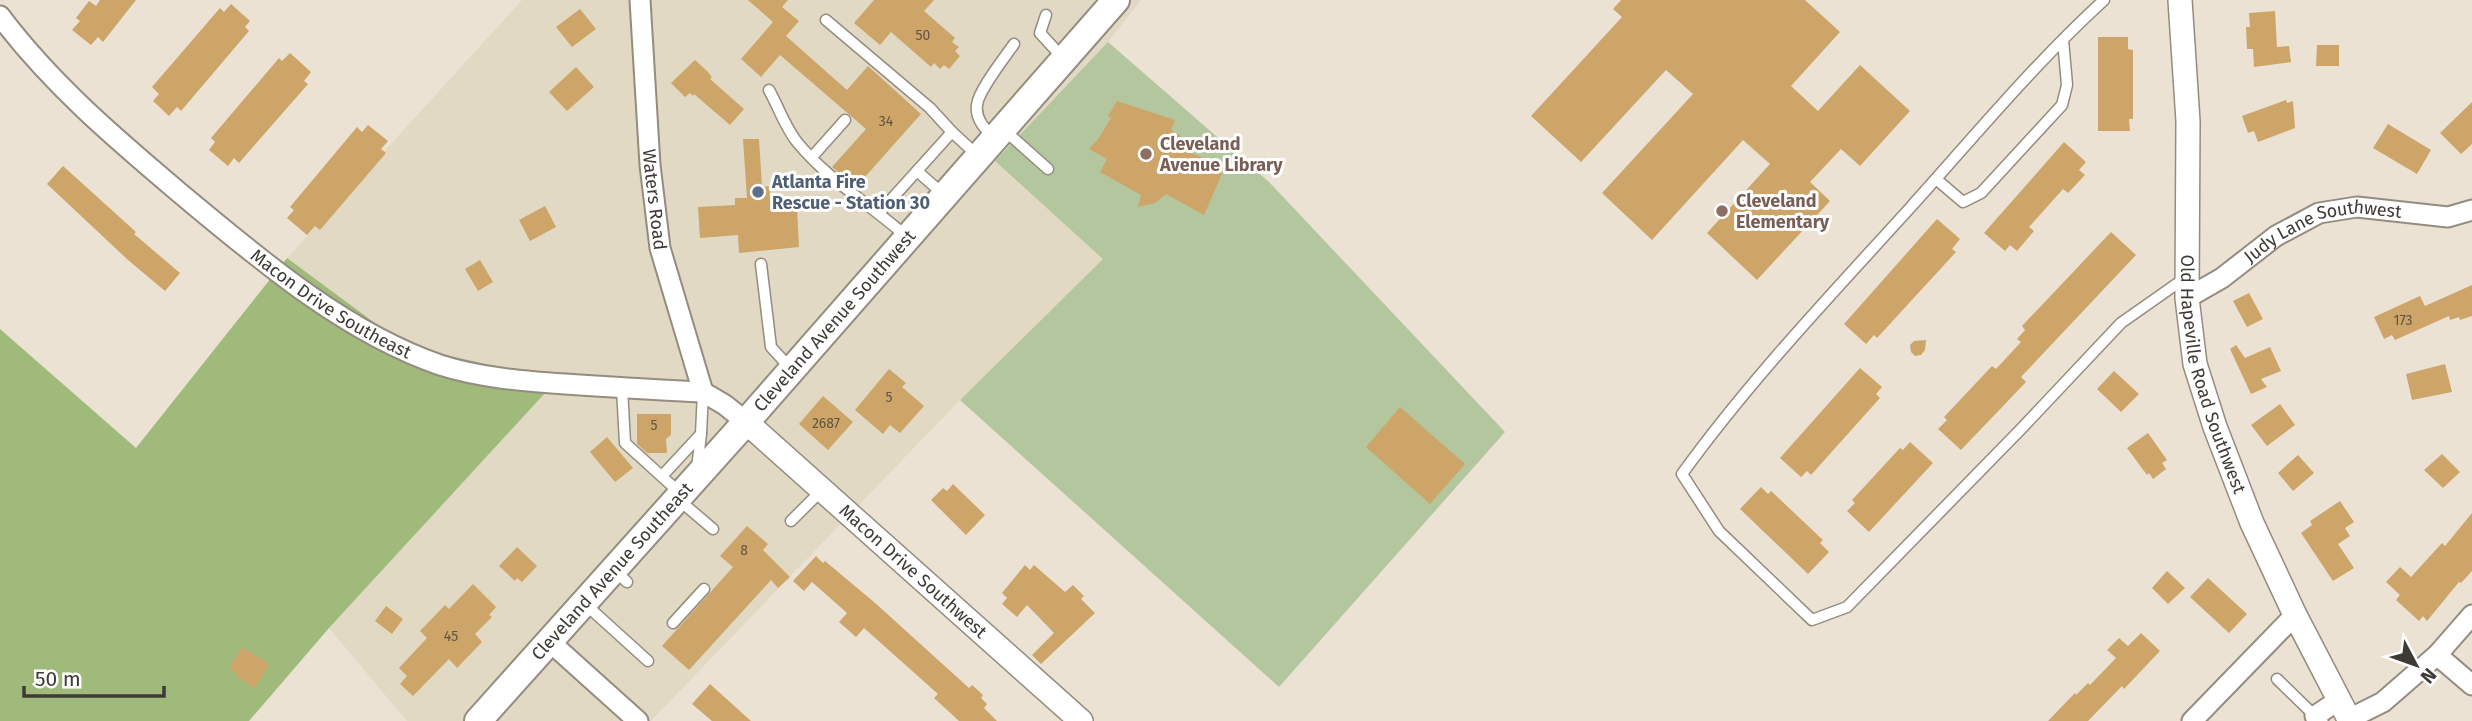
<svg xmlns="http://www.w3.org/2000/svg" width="2472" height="721" font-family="'Fira Sans',sans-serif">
<rect width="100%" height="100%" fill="#ebe2d4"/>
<polygon fill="#e1d9c3" points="522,0 1141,0 1108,42 1103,259 960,400 651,721 407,721 329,628 556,380 406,346 287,258"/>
<polygon fill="#b4c69e" points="1108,42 1269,182 1505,432 1279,687 960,400 1103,259 995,161"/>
<polygon fill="#9fba7b" points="287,258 406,346 557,380 329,628 249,721 0,721 0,329 136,448"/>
<g fill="#cda569">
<polygon points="100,0 136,0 103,42 98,37 91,45 72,30 80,21 76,18 89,1 96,6"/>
<polygon points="748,0 788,0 782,7 799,21 786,36 847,90 868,66 921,114 856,187 832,167 866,129 780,55 761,77 741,59 773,22"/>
<polygon points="874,0 934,0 924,11 955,38 952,42 959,47 955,51 960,56 949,69 944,65 940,69 934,63 931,67 891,32 880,45 854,23"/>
<polygon points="1621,0 1805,0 1840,32 1791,86 1818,111 1860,65 1910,111 1860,166 1841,149 1810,182 1830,201 1757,280 1707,233 1770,164 1743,140 1652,240 1602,193 1693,94 1666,70 1581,162 1531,116 1622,17 1613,9"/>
<polygon points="231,4 250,21 245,27 249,31 181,111 177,107 169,116 153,101 159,94 152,87 220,8 224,12"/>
<polygon points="580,9 596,29 572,47 556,27"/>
<polygon points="2275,11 2277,47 2289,46 2291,62 2254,67 2253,49 2247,49 2246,27 2250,27 2249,13"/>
<polygon points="2098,37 2128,37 2128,49 2133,50 2133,119 2129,119 2130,131 2098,131"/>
<polygon points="2317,45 2339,45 2339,66 2316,66"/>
<polygon points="290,53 311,72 304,81 308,84 239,163 234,158 228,166 209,150 215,142 211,138 279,58 282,61"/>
<polygon points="695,60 707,71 712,77 710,79 744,109 730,125 694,94 693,96 690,93 685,97 671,83"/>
<polygon points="576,67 594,87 567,111 549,92"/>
<polygon points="2286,100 2287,103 2293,101 2295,128 2258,142 2254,131 2248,133 2242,116"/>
<polygon points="1117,101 1175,120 1171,130 1181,136 1177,147 1225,167 1204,215 1166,194 1155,203 1138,207 1141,195 1100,172 1107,159 1089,149 1099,138 1111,118 1108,116"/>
<polygon points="2472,102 2472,144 2461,154 2440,133"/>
<polygon points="2388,124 2431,150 2417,174 2373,148"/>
<polygon points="368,125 388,141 381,149 386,153 320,230 315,226 307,235 287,218 294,210 290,207 357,127 362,132"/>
<polygon points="743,139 759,139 762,187 769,186 771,208 797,207 799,247 739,253 738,235 700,238 698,207 735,205 735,198 747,198"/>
<polygon points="2064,142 2086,162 2079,170 2085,175 2068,193 2063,189 2029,227 2034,231 2017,251 2010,245 2005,251 1984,233"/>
<polygon points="63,166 136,232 134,234 180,273 165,291 128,260 47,184"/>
<polygon points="545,206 556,227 530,241 519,220"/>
<polygon points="1937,219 1960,239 1952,249 1956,252 1877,338 1874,335 1866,344 1844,324"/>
<polygon points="2111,232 2136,255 2021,377 2026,382 1961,450 1938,429 1947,420 1944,417 1992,366 1996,369 2021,342 2017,339 2025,330 2022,326"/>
<polygon points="480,260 493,282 478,291 465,269"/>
<polygon points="2472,285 2472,316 2460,320 2459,317 2450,320 2449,316 2395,340 2392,335 2384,339 2374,317 2420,296 2425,306"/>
<polygon points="2249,293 2263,319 2247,327 2233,301"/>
<polygon points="1926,340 1925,350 1921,355 1915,356 1911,352 1910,345 1914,341"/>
<polygon points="2236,345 2245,358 2270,347 2281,371 2261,379 2267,387 2251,394 2230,349"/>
<polygon points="2445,364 2452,392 2412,400 2406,374"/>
<polygon points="1860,368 1882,387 1876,394 1880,398 1811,475 1807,471 1801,477 1780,458"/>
<polygon points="889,369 906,383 902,387 924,406 900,433 890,425 883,434 855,410"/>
<polygon points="2114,371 2139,394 2121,412 2097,389"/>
<polygon points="823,396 853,422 828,450 799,424"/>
<polygon points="2280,404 2295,425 2267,446 2251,425"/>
<polygon points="1400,407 1465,464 1430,504 1366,447"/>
<polygon points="637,414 671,414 671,435 666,439 667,453 647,453 637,444"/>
<polygon points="2148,433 2167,460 2162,463 2166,469 2153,479 2149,473 2147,475 2127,448"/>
<polygon points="607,437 633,468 615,482 590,452"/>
<polygon points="1910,442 1933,463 1869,532 1847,511 1855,503 1852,500 1900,448 1903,450"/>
<polygon points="2442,454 2460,472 2443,488 2424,470"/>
<polygon points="2298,455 2314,473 2293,491 2278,473"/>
<polygon points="953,484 985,515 966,535 931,500 943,488 947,491"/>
<polygon points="1761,487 1768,494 1771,491 1823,540 1820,543 1829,552 1808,574 1740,509"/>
<polygon points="2340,501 2354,522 2345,528 2350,536 2338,544 2354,568 2333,581 2301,533 2312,525 2310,521"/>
<polygon points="2472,513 2472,571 2461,583 2459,582 2427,621 2423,616 2419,621 2396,600 2400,595 2386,582 2400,567 2411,577 2442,543 2445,546"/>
<polygon points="747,526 768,544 763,550 790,577 778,588 771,580 689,670 662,646 733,567 720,556"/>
<polygon points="517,547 537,566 522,582 517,578 515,581 499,566"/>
<polygon points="816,556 823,563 825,561 874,602 969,688 972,685 983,695 981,698 987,704 984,708 997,721 959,721 934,698 938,694 864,628 856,637 839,622 847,613 812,582 804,591 793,581"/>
<polygon points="1025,565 1030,570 1034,565 1065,592 1073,585 1084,596 1081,599 1095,613 1041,664 1032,655 1054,633 1027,605 1017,617 1002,604 1007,598 1002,593"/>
<polygon points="2167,571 2185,588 2168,604 2152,588"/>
<polygon points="2208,578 2247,614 2229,633 2190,597"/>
<polygon points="473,584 496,607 489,615 492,617 475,634 482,642 457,668 449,659 413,696 400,684 407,676 399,668 427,638 420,631 445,605 449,609"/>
<polygon points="386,606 403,619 392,634 375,621"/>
<polygon points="2141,633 2160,651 2124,689 2122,686 2088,721 2048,721 2075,693 2076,695 2088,683 2090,685 2116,658 2107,650 2119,638 2128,646"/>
<polygon points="242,647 269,664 255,688 235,676 237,674 229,668"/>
<polygon points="710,684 751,721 712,721 692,704"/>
</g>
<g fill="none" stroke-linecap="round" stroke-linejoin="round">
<g stroke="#948c7f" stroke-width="13">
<g id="service">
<path d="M2104,0c-70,64 -131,138 -195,209 -78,86 -159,171 -227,265l37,57 93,89 35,-13 175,-179 99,-105 64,-45"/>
<polyline points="1046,15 1040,33 1062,57"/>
<polyline points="826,20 930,108 952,132"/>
<path d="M769,90c9,16 16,37 28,52 31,38 74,63 110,95"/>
<polyline points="1003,129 1048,169"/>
<path d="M994,138c-9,-9 -19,-19 -17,-33 1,-14 28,-48 37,-61"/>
<polyline points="812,157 845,120"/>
<polyline points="917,171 943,194"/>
<polyline points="1936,179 1963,202 1981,193 2062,105 2067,85 2063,40"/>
<polyline points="879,213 952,132 977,155"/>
<polyline points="761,264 771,347 791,369"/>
<polyline points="622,388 625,443 680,493"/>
<polyline points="697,468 701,434 703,392"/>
<polyline points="662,476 701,434"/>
<polyline points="679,500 713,529"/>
<polyline points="791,521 822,490"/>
<polyline points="614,570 627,582"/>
<polyline points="584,603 648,661"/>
<polyline points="673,623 704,589"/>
<polyline points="2277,679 2315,716"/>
</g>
</g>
<g stroke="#948c7f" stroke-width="23">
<g id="minor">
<path id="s1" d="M640,0l10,165 10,83 43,144"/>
<path id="s2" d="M0,16c51,68 116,123 181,178 77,64 163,138 259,171 41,13 83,16 125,19 46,3 92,6 138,8l22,13 21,17"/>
<path id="s3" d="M2187,298l35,-20 54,-42 43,-23 38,-6 91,10 24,-7"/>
<polyline points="549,641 638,721"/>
<polyline points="2437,655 2472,685"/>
<polyline points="2349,719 2383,702 2437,655 2472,615"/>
<polyline points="2192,721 2295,615"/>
<polyline points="2318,721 2315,716 2339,700"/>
</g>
</g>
<g stroke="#948c7f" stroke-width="26">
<g id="tertiary">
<path id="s4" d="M2180,0l8,121 -1,177 8,66 20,63 37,96 43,92 55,106"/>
<path id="s5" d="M746,422l335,299"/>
</g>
</g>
<g stroke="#948c7f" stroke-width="30">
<g id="secondary">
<path id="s6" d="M478,721l268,-299 370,-422"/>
</g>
</g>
<use href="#service" stroke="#fff" stroke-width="10"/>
<use href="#minor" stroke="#fff" stroke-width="19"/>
<use href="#tertiary" stroke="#fff" stroke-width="23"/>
<use href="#secondary" stroke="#fff" stroke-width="26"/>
</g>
<g fill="#8d6e63" stroke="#fff" stroke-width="2.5">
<circle cx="1146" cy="154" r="7"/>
<circle cx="1722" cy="211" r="7"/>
</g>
<circle fill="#5c6f8a" stroke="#fff" stroke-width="2.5" cx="758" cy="192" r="7"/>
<g text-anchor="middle" stroke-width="6" stroke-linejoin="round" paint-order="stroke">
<g font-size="14" fill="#625542">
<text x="923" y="40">50</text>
<text x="886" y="126">34</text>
<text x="2403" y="325">173</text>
<text x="889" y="402">5</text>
<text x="826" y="428">2687</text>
<text x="654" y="430">5</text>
<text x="744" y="555">8</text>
<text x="451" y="641">45</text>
</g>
<g font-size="18" font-weight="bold" fill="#785e54" stroke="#fff" text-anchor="start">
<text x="1160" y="150">Cleveland<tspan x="1160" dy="21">Avenue Library</tspan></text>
<text x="1736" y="207">Cleveland<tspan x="1736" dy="21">Elementary</tspan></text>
</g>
<g font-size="18" font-weight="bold" fill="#4e5e75" stroke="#fff" text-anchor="start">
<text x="772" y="188">Atlanta Fire<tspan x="772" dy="21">Rescue - Station 30</tspan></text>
</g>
<g font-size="18" fill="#3e3a35" stroke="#fff">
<text dy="6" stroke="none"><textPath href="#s1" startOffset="200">Waters Road</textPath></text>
<text dy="6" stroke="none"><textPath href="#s3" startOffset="156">Judy Lane Southwest</textPath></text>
<text dy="6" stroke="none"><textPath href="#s2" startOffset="441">Macon Drive Southeast</textPath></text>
<text dy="6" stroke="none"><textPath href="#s6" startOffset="536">Cleveland Avenue Southwest</textPath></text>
<text dy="6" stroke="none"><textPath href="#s4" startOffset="378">Old Hapeville Road Southwest</textPath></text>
<text dy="6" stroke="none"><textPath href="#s6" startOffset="201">Cleveland Avenue Southeast</textPath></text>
<text dy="6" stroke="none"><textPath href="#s5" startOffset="224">Macon Drive Southwest</textPath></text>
</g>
</g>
<g transform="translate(2416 665) rotate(131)" stroke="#ffffff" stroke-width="5" paint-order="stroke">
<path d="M0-5L12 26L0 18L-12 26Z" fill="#3e3a35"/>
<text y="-10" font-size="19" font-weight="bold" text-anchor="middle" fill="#3e3a35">N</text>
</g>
<path d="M24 686v10h140v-10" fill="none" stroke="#3e3a35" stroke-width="3.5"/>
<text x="35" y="686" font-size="21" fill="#3e3a35" stroke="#ffffff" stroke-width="5" paint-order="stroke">50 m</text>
</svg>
